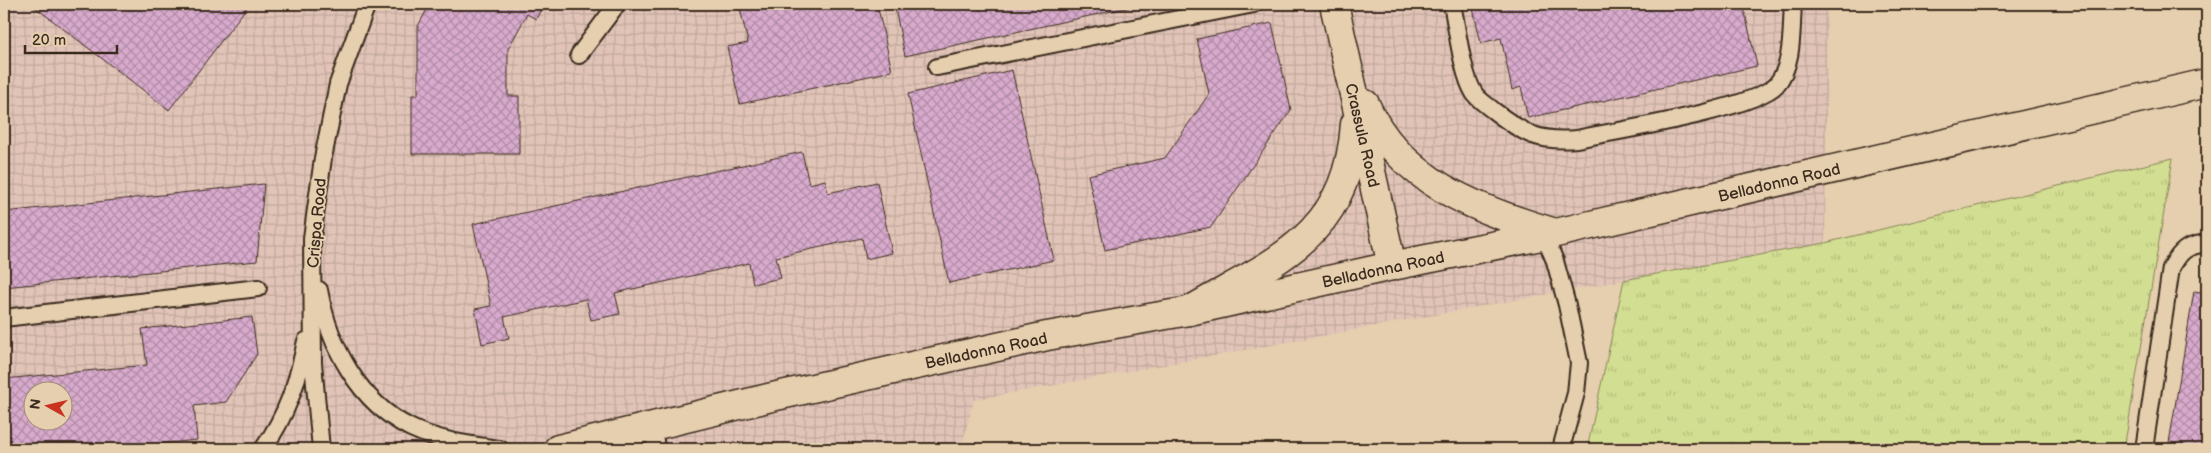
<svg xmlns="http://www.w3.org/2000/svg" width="2211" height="453" font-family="'Balsamiq Sans',sans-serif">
<defs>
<pattern id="industrial-grid" width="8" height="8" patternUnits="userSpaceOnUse" patternTransform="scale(1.25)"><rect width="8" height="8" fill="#e1c4b7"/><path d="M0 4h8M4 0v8" fill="none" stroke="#c2a99d"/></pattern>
<pattern id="grass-tufts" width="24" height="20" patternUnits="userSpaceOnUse" patternTransform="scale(1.25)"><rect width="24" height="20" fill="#d2de91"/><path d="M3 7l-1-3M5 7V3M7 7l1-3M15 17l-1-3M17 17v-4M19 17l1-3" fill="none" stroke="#b5bf7d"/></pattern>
<pattern id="building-cross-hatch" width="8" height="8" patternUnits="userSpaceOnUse" patternTransform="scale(1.25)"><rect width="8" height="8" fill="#d8aacd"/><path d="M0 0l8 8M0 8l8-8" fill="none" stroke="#b08ba6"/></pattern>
</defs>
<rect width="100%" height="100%" fill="#e5cfae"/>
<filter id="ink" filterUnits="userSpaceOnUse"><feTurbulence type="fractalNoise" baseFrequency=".02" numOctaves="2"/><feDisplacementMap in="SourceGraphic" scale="10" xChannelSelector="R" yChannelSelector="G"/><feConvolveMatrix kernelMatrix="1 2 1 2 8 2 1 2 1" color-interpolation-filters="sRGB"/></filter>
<g filter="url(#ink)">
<path fill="url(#industrial-grid)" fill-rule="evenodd" d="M4,4h1823l-2,239 -851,157 -13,49h-957zM32,390h30v30h-30z"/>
<polygon fill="url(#grass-tufts)" stroke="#868458" points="2173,158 2124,449 1587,449 1624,280 1825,243"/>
<g fill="url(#building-cross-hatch)" stroke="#3b2a1e" fill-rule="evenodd">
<polygon points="31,4 242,4 247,7 169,110"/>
<polygon points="430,4 544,4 536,19 527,14 508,49 508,96 519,96 519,154 412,154 412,95 418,95 418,26"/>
<polygon points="739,4 877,4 892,71 740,104 727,47 748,43"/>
<polygon points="894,4 1145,4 905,56"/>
<polygon points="1472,4 1743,4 1757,66 1528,118 1521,87 1512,90 1501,38 1481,43"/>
<polygon points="1272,23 1291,110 1211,227 1105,250 1088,175 1165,158 1209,94 1197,39"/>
<polygon points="1012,70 1054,260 949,283 908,94"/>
<polygon points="802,152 809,184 825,180 828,193 877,182 892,253 866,259 862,238 776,257 781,278 753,284 749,263 615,293 620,314 591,320 586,299 504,317 509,338 482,344 475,309 491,306 473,224"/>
<polygon points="264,184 257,261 4,287 4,212"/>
<polygon points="2194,291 2207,293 2207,449 2168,449"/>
<path d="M252,317l5,37 -31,48 -32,4 3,34 -38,4 1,5h-156v-70l143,-14 -5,-36zM32,390h30v30h-30z"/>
</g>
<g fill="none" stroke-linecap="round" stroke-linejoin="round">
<g stroke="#3b2a1e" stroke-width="20">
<g id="service">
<path d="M1452,4c5,23 10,70 22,89 4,7 13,12 20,18 30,23 44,31 83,28 38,-8 177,-30 199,-54 18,-20 15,-56 17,-81"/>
<polyline points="579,55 617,4"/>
<polyline points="937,67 1254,4"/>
<polyline points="1544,235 1555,261 1567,305 1579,363 1576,393 1561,449"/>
<path d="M319,290c10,55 39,112 92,138 28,13 59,17 89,21"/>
<polyline points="4,318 258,288"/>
<polyline points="653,426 656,449"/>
<path d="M263,449c24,-34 35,-68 43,-108"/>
<polyline points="321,449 313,363 312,238 323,158 338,84 367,4"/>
<path d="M2144,449l27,-181c10,-18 15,-22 36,-25"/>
</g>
</g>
<g stroke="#3b2a1e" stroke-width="31">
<polyline id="minor" points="558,449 772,397 1047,336 1189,311 1392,266"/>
</g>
<g stroke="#3b2a1e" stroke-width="31">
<g id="tertiary">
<polyline points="1334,4 1392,266 1556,233 2207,83"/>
<path d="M1365,104c34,77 113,106 187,128"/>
<path d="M1189,311c87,-51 158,-73 166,-187"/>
</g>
</g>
<use href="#service" stroke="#e5cfae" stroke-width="16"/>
<use href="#minor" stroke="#e5cfae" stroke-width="28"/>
<use href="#tertiary" stroke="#e5cfae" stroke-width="28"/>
</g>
</g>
<g text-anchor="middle" stroke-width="4" stroke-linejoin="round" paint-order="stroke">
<g font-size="16" fill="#3b2a1e" stroke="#e5cfae">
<text transform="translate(1363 135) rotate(77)" y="6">Crassula Road</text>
<text transform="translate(1779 182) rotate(-13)" y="6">Belladonna Road</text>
<text transform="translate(316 223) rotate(-85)" y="6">Crispa Road</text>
<text transform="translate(1383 269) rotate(-12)" y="6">Belladonna Road</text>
<text transform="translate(986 350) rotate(-12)" y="6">Belladonna Road</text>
</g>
</g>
<rect width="2211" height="453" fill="none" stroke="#e5cfae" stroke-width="20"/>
<rect x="10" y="10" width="2191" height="433" fill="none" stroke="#3b2a1e" stroke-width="2" filter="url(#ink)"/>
<g transform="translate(48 406) rotate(278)"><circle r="24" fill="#e5cfae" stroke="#a18d74"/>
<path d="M0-4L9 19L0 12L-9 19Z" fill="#c8321e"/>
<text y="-8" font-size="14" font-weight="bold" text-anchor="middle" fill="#3b2a1e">N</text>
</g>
<path d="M25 45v8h92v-8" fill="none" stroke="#3b2a1e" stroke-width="2.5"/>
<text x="32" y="45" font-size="15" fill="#3b2a1e" stroke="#e5cfae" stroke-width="4" paint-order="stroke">20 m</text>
</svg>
